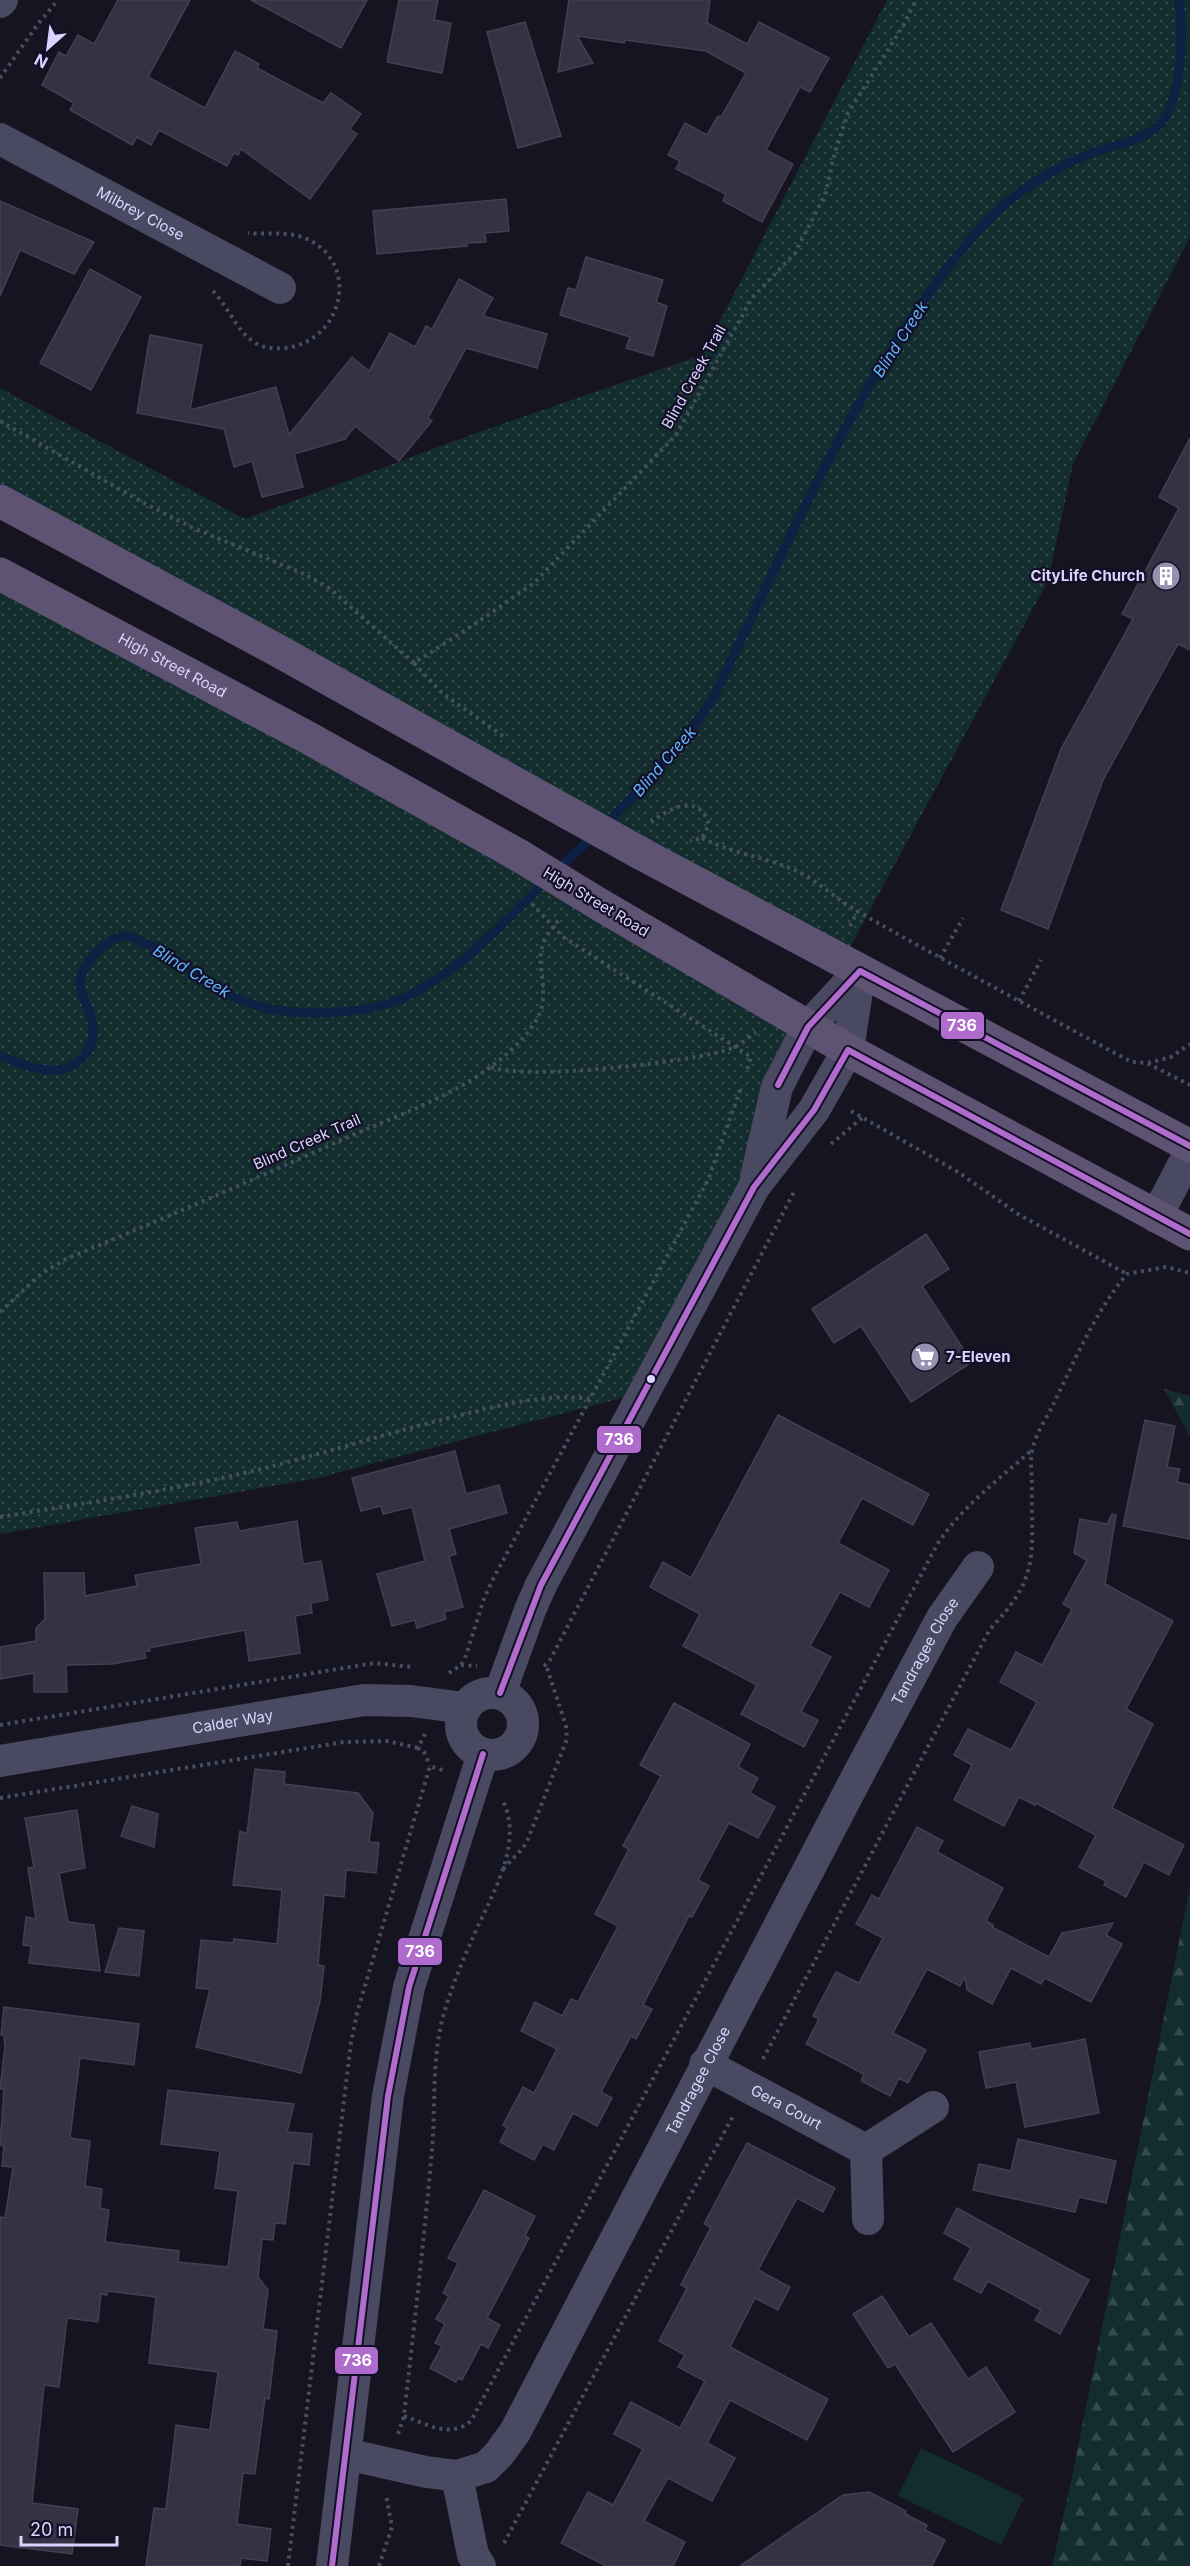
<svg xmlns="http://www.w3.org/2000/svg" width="1190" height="2566" font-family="Inter,sans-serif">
<defs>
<pattern id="forest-firs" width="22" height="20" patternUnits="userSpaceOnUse" patternTransform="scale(1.5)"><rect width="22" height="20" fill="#132c2d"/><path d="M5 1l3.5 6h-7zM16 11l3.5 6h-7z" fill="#354a4c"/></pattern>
<pattern id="park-dots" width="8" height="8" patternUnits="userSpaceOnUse" patternTransform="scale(1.5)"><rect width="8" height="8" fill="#132c2d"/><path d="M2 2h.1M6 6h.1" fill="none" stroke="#354a4c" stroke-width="1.8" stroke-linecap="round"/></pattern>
</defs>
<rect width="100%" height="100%" fill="#161421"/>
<polygon fill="#132c2d" points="921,2448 1024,2498 1001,2545 898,2496"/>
<g fill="url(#forest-firs)">
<polygon points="1164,1389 1190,1396 1190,1438 1190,1437"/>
<polygon points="1190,1887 1190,2566 1052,2566 1071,2482"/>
</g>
<g fill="url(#park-dots)">
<polygon points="887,0 1190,0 1190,237 1073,464 1048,581 842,962 0,501 0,388 245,519 465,437 702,355"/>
<polygon points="0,574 808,1027 754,1187 644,1392 318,1478 0,1534"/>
</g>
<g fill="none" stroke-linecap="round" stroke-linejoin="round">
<path stroke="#0d2144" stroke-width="9" d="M0,1056c26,10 58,25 82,2 7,-7 11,-16 11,-26 0,-21 -11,-31 -13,-47 -2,-18 28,-50 47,-49 4,0 10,4 13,5 33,13 57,38 87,53 12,6 29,12 42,15 38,7 98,5 134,-11 57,-26 99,-74 143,-117 59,-57 122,-112 167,-183 77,-157 154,-345 272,-475 29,-31 71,-57 110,-71 22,-8 45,-10 63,-26 24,-21 26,-95 21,-126"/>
</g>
<g fill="#343243" stroke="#433f54" stroke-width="1.5">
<polygon points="118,0 190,0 148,77 205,108 235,51 259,64 257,68 323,103 331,93 361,114 350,129 357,134 310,199 241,149 238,155 234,153 227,166 159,130 151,145 137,137 132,145 70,110 74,103 42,85 59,52 66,56 78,35 94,44"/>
<polygon points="251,0 367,0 341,48"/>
<polygon points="399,0 438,0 434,20 451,23 442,73 387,62"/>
<polygon points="569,0 710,0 707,23 747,44 759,22 829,58 810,92 800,87 766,150 793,164 762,222 723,201 726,194 676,169 680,161 668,155 685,123 707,135 718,116 721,117 746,73 706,51 625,40 624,43 577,36 593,63 558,72"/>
<polygon points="525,22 561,136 518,148 487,32"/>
<polygon points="506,199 509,231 485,233 486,242 467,243 467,246 377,254 373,211"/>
<polygon points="0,201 94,242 74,274 20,250 0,296"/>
<polygon points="586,257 663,280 656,302 667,306 653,356 626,348 630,337 560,315 568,288 576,290"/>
<polygon points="90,269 141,297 91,390 40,363"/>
<polygon points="459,279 493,298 483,316 547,334 537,368 466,348 428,418 432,421 399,461 355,426 345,439 294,454 303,487 262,497 252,461 234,467 224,429 137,413 150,335 202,345 190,410 276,387 289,435 352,357 369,371 390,333 415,347 426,326 432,329"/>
<polygon points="1190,438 1190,650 1178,644 1103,780 1048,929 1001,910 1061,749 1133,619 1122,614 1179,508 1159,497"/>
<polygon points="926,1234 949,1269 922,1286 972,1362 911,1402 861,1326 834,1343 812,1309"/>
<polygon points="778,1415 929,1494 913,1525 862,1498 838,1543 889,1570 869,1607 840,1592 810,1646 831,1657 801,1712 818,1720 804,1747 741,1714 757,1685 683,1646 700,1614 650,1587 663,1562 691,1578"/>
<polygon points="1145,1420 1175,1426 1167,1467 1180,1469 1177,1482 1190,1485 1190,1539 1123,1526"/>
<polygon points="455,1451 466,1494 499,1485 507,1513 449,1529 456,1554 449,1556 463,1607 444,1612 446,1619 417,1628 415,1620 392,1626 377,1574 425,1561 412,1507 383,1514 381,1506 361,1511 352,1478"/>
<polygon points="1112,1514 1116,1515 1105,1584 1173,1621 1126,1709 1153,1724 1112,1808 1184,1845 1169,1875 1144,1862 1126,1897 1104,1885 1106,1881 1079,1867 1096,1835 1036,1803 1035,1805 1019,1797 1004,1826 954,1800 972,1765 954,1755 968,1729 1011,1750 1037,1702 1000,1682 1016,1652 1042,1665 1072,1609 1063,1604 1087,1560 1074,1553 1080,1519 1107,1524"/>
<polygon points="297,1521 303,1564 321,1561 328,1600 311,1603 312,1613 295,1616 300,1653 249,1661 245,1630 149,1648 150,1651 144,1652 146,1658 112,1664 66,1665 67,1692 34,1692 34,1673 0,1679 0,1647 36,1641 36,1628 45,1619 44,1573 84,1573 85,1596 137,1586 135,1575 201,1564 195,1528 237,1522 239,1531"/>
<polygon points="674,1703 750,1744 738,1767 758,1778 750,1793 775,1807 758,1838 729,1823 698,1880 709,1886 692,1917 689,1916 643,2005 652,2009 636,2039 631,2036 601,2092 612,2098 597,2126 573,2113 554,2150 543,2144 534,2160 500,2142 507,2128 503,2125 523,2087 534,2093 557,2049 521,2031 535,2002 562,2016 571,1999 578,2002 618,1926 595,1914 629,1849 623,1846 661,1776 640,1765"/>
<polygon points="255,1769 285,1772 284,1784 358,1793 373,1813 369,1842 379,1843 376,1873 346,1870 344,1897 324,1895 318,1965 324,1966 320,2001 301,2073 196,2047 210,1989 196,1988 201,1940 233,1943 234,1939 277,1944 282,1890 233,1885 240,1831 247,1834"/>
<polygon points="132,1806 158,1814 154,1847 121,1836"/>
<polygon points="77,1810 85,1868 59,1873 68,1922 94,1925 100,1971 29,1963 31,1946 23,1945 26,1917 36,1919 28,1868 34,1867 25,1818"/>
<polygon points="917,1827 943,1841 937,1852 1003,1888 986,1921 993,1925 992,1927 1049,1957 1062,1933 1113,1923 1106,1935 1122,1944 1091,2002 1045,1978 1041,1984 1011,1968 992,2004 967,1990 965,1977 960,1986 927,1969 893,2033 926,2050 908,2083 899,2078 890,2096 861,2081 864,2074 806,2044 819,2019 813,2016 836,1972 859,1983 883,1938 856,1924 872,1895 879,1899"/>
<polygon points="119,1928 144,1931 139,1976 105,1972"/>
<polygon points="4,2007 139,2024 134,2065 80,2058 70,2138 90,2141 85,2186 102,2189 100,2208 109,2210 105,2242 179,2251 178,2262 228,2267 238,2191 215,2188 220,2151 161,2144 168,2090 294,2104 287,2132 312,2134 309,2165 293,2163 285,2224 275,2223 273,2240 262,2239 258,2277 268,2290 263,2329 277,2331 269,2399 265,2398 255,2474 243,2473 237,2524 271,2529 267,2561 241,2558 240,2566 146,2566 154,2508 166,2509 176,2425 210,2430 218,2372 149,2363 156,2297 107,2291 107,2295 101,2294 98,2322 67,2318 59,2387 44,2385 32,2503 78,2509 72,2554 0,2545 0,2217 5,2218 13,2167 2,2166 4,2146 0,2145 4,2089 0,2089 5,2047 4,2035 1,2035"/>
<polygon points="1085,2039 1099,2113 1025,2127 1016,2082 986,2088 979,2052 1030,2043 1031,2049"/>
<polygon points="1018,2139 1116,2161 1106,2203 1079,2197 1075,2212 973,2190 979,2164 1011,2171"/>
<polygon points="747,2143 835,2188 823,2212 797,2198 758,2270 790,2287 778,2310 755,2298 730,2347 828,2399 807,2440 730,2400 707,2443 735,2458 712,2501 668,2478 644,2521 685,2542 673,2566 606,2566 561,2543 588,2492 613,2505 643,2449 614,2434 631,2402 680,2428 705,2381 678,2367 685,2355 659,2341 687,2288 681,2285 711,2227 704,2224"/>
<polygon points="484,2190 535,2216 525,2236 529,2238 487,2318 500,2325 488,2348 481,2344 462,2380 458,2378 456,2382 430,2368 442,2346 435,2343 445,2324 436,2319 449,2296 443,2293 458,2263 448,2258"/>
<polygon points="957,2208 1089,2280 1060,2334 1035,2320 1041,2310 988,2281 981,2293 954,2279 971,2248 944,2233"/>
<polygon points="882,2296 909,2337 931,2323 968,2379 986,2367 1015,2412 953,2452 895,2364 888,2368 853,2314"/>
<polygon points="869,2492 906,2511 905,2514 927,2525 925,2530 945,2540 932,2566 740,2566 843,2495"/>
</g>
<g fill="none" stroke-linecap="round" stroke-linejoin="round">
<g stroke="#44505f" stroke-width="4" stroke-dasharray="3 4.5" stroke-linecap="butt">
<polyline points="0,78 38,24 58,0"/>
<path d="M213,291c16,16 23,41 44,53 8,4 17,5 27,4 55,-4 78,-79 27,-107 -19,-11 -42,-6 -63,-8"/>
<polyline points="0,421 142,502 193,528 302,573 329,588 414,663"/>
<polyline points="503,736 442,693 414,663 478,622 534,583 676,435 752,298 795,253 825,195 835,152 848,113 903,26 916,0"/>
<path d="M651,822c20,-14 46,-30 58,2l-7,14 -12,3"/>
<path d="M702,838c33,17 71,20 103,37 18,11 34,26 52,36 84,48 168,93 252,139l23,12 15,1 43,22"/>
<polyline points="850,926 858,911"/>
<polyline points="563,937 751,1057 747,1070"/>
<polyline points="940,958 963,918"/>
<polyline points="1019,1001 1041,960"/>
<polyline points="1148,1063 1171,1057 1190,1044"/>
<path d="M491,1067c34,14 205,-5 242,-19 8,-3 16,-11 23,-16"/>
<polyline points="851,1111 958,1172 1018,1214 1127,1274"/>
<polyline points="831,1144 862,1118"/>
<path d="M0,1312l41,-38 25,-15c94,-39 187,-79 280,-121 61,-27 131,-49 177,-100 9,-10 20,-25 20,-39 1,-38 -13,-48 17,-80"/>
<path d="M0,1517c91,-15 183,-28 273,-51 62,-16 122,-35 184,-50 45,-11 88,-23 134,-17"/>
<polyline points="461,1665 477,1666"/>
<polyline points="544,1666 549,1662 795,1190"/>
<polyline points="449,1673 461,1665 465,1658 484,1599 492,1581 708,1180 742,1085"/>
<polyline points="0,1725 374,1663 413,1667"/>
<polyline points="425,1734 418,1748 424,1752 430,1766"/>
<polyline points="0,1798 344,1742 387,1741 418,1748"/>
<polyline points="503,1869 523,1848 528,1839 567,1739 566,1726 546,1665"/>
<path d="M763,2059l227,-430c51,-53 41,-73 42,-142 0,-11 -2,-25 0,-36 3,-16 14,-32 21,-46 22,-45 42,-93 74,-131l39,-7 24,6"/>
<path d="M404,2416c23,8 46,23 67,5l467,-878c25,-37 61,-64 94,-93"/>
<path d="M398,2434l6,-18c10,-89 20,-177 28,-266 4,-47 -1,-95 13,-140 7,-23 16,-46 26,-68 17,-42 54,-95 32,-141"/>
<polyline points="504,2543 733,2116"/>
<polyline points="288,2566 351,2042 357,2013 430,1766 445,1771"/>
<polyline points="379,2566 392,2527 386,2495"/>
</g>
<g stroke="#4a4962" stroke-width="32">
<polyline points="0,2 2,0"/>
<path id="s1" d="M0,139l280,149"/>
<polyline points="756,1177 777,1087 808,1027 860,971"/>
<polyline points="1156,1217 1190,1152"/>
<circle cx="492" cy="1724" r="31"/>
<polyline points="500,1693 530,1610 541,1585 754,1187 814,1110 848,1050 860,971"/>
<path id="s2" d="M0,1761l364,-61 47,1 53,7"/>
<path id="s3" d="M705,2064l161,86"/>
<polyline points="868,2219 866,2150 933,2107"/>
<path id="s4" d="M346,2454l80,18 31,4 29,-9 13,-13 16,-22 343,-657 84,-157 36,-51"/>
<polyline points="457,2476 473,2555 480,2566"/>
<polyline points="332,2566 388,2096 409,1987 483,1754"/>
</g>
<g stroke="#5e5373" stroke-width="33">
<polyline points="0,501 275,649 572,815"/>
<path id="s5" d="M0,574l305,162 215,120"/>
<polyline points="642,854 1190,1146"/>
<polyline points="602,906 848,1050 1190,1234"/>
</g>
<polyline stroke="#44505f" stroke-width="4" stroke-dasharray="3 4.5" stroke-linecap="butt" points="532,904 563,937"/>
<g stroke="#5e5373" stroke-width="33">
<polyline points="572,815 642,854"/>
<polyline points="520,856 602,906"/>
</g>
<g stroke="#130f26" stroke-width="10">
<g id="bus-1">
<polyline points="778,1085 808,1027 860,971 1190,1146"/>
<polyline points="500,1693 541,1585 754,1187 814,1110 848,1050 1190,1234"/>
<polyline points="332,2566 388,2096 409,1987 483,1754"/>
</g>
</g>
<use href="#bus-1" stroke="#b06ccc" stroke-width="6"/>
</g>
<defs>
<g id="building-disc" transform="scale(1.5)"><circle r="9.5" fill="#9591b1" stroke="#130f26"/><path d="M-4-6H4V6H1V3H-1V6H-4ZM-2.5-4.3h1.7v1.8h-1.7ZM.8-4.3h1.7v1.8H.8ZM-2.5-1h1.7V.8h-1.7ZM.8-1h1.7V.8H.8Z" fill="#fff"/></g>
<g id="supermarket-disc" transform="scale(1.5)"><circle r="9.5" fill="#9591b1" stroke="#130f26"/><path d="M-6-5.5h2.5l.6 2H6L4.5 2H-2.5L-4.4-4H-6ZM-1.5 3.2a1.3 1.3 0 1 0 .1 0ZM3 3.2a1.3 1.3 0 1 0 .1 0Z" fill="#fff"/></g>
</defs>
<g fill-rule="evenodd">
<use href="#building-disc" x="1166" y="576"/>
<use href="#supermarket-disc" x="925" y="1357"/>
</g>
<circle fill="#d9d4ff" stroke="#130f26" stroke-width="2" cx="651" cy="1379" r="5"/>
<g text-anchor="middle" stroke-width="4.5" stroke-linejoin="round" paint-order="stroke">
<g font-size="15" fill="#d9d4ff" stroke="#130f26">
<text dy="5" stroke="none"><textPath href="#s1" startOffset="159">Milbrey Close</textPath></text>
<text transform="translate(694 377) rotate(-61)" y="5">Blind Creek Trail</text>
<text dy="5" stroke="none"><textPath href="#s5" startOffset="195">High Street Road</textPath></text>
<text transform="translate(596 902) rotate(31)" y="5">High Street Road</text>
<text transform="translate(307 1142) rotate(-24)" y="5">Blind Creek Trail</text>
<text dy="5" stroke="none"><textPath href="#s4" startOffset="1071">Tandragee Close</textPath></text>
<text dy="5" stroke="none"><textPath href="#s2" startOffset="236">Calder Way</textPath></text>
<text dy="5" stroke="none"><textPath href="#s4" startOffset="585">Tandragee Close</textPath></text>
<text dy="5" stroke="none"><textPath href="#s3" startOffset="92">Gera Court</textPath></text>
</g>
<g font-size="15" font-weight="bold" fill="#d9d4ff" stroke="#130f26" text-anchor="end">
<text x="1145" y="581">CityLife Church</text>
<text x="946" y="1362" text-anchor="start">7-Eleven</text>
</g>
<g font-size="16" font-style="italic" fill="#62b6ff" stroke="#130f26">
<text transform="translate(900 339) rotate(-57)" y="6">Blind Creek</text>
<text transform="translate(664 761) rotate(-49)" y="6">Blind Creek</text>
<text transform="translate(192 971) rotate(31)" y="6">Blind Creek</text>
</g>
</g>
<g stroke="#130f26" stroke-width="2">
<rect x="940" y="1011" width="45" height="29" rx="6" fill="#b06ccc"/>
<rect x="596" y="1425" width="46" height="29" rx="6" fill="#b06ccc"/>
<rect x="397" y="1937" width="46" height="29" rx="6" fill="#b06ccc"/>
<rect x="334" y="2346" width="45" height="29" rx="6" fill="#b06ccc"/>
</g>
<g font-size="16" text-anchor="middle" font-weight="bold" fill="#fff">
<text x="962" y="1031">736</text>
<text x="619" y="1445">736</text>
<text x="420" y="1957">736</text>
<text x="357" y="2366">736</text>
</g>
<g transform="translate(48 48) rotate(208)" stroke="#130f26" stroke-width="4.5" paint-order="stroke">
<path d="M0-4.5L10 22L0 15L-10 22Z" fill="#d9d4ff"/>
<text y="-9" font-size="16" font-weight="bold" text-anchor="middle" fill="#d9d4ff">N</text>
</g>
<path d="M21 2536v9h96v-9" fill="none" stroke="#d9d4ff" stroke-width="3"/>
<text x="30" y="2536" font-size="18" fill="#d9d4ff" stroke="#130f26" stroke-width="4.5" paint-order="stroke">20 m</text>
</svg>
